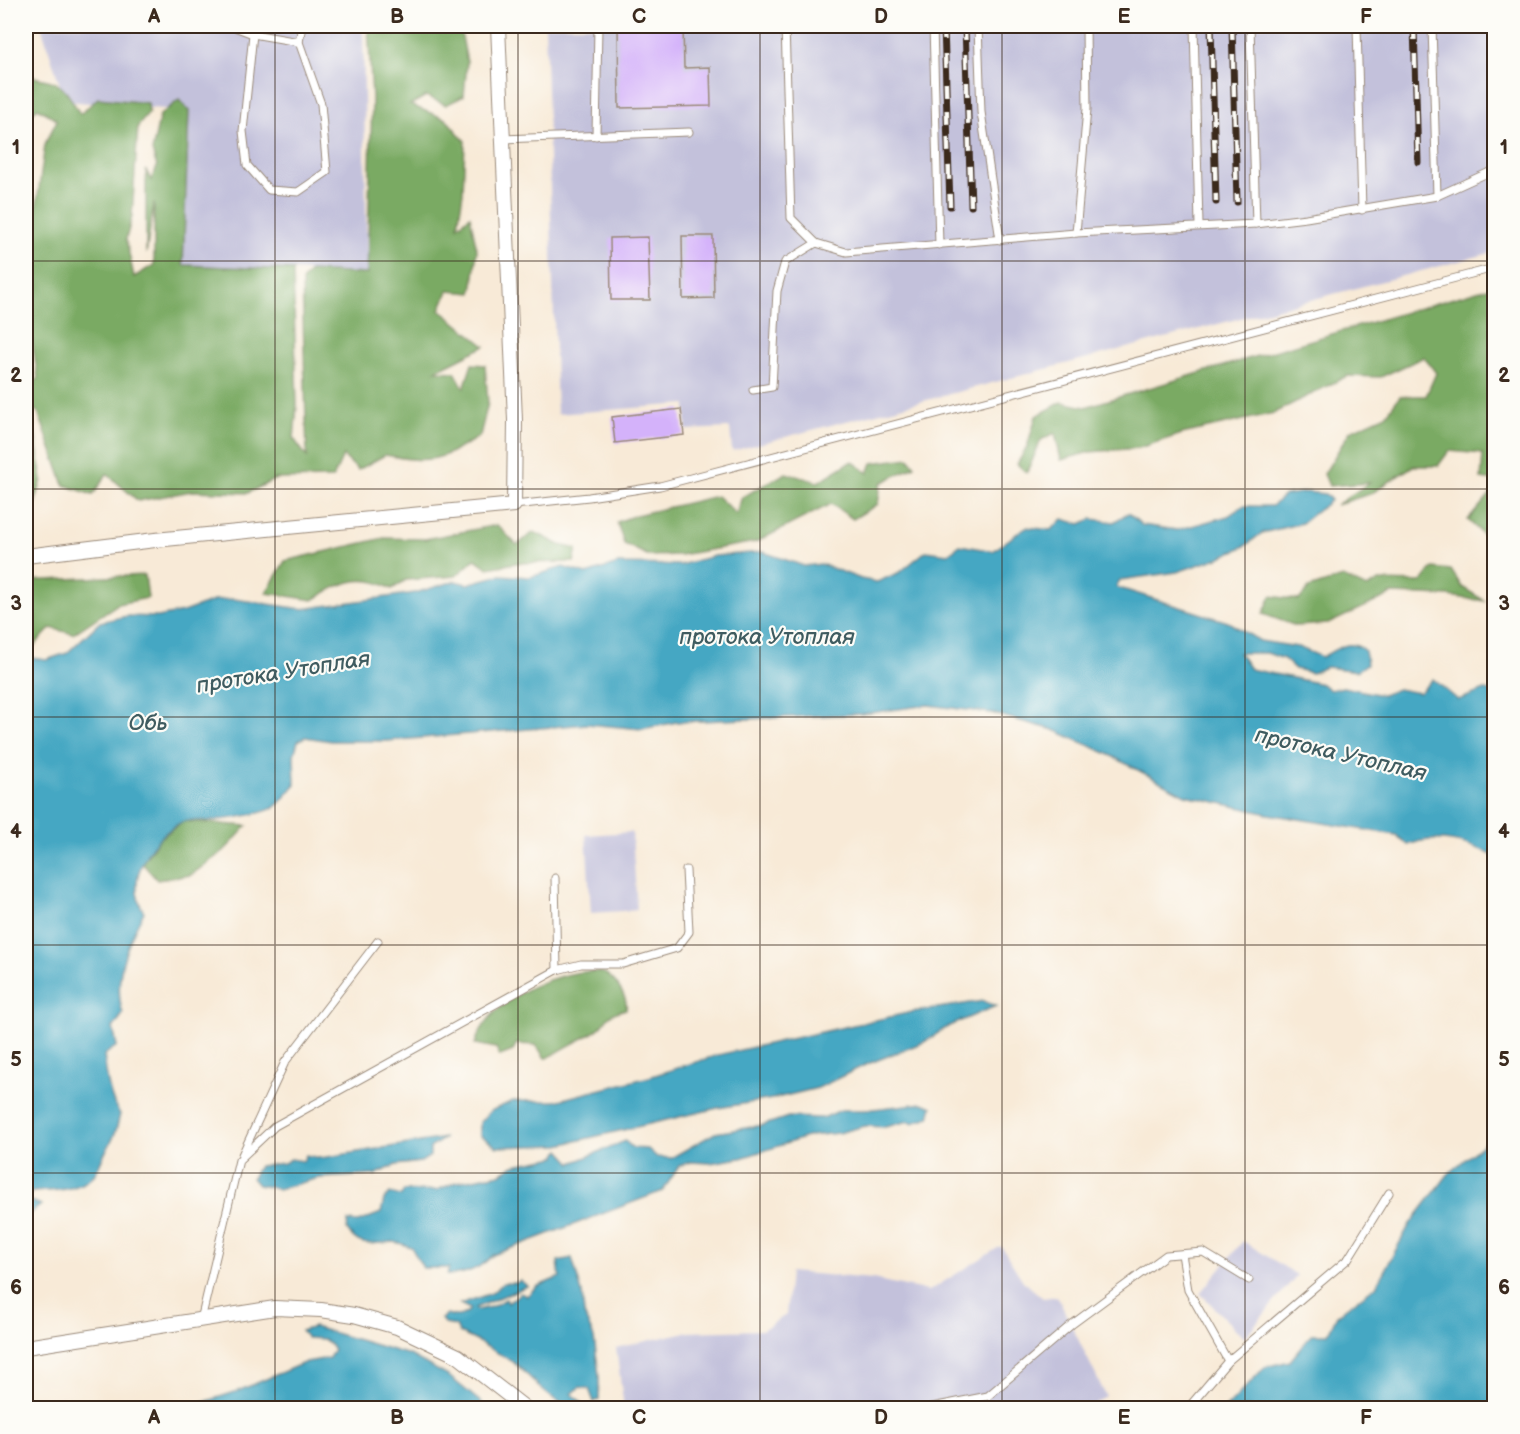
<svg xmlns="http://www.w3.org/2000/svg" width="1520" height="1434" font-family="'Balsamiq Sans',sans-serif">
<rect width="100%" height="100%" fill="#fdfcf7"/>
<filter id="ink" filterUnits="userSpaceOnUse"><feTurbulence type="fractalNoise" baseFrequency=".0167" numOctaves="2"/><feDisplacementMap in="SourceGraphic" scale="12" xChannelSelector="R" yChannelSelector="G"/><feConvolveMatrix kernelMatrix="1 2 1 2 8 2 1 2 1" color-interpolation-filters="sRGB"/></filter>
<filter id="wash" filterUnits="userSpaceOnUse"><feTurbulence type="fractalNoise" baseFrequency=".008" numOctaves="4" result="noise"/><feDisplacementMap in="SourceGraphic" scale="24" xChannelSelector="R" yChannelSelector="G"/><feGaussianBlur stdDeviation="1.35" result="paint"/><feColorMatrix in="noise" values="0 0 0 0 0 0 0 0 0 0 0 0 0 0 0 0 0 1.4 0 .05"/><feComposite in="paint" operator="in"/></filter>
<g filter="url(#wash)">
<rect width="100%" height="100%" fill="#f8ead7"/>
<g fill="#c3c1db">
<polygon points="41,26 363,26 367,274 183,265 189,111 65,101"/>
<polygon points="545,26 1494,26 1494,252 732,451 730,428 686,430 686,404 557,414"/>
<polygon points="632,832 637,910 591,913 586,835"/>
<polygon points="1243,1241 1297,1275 1244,1338 1200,1293"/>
<polygon points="1001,1246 1023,1281 1043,1298 1057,1296 1106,1396 1089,1408 624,1408 616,1348 686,1332 762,1330 786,1315 790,1272 873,1279 929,1291"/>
</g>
<g fill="#7aaa64" stroke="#5a6a41" stroke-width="1.5">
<path d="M368,26h92l7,36 -3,34 -18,9 -20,-9 -16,9 36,14 19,22 -2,52 -5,33 12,-10 7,34 -5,43 -24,-2 -8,19 45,36 -50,25 20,1 9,16 8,-24 13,1 3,38 -8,33c-40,25 -49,28 -95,19l-27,15 -15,-14 -10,22 -57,1 -28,14 -56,-2 -54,10 -31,-27 -14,21 -29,-10 -26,-73 -7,-4 11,72 -7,23 -9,2v-117l12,-9 -9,-58 2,-75 14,-102 12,-24 -19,-12 -12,10v-46c8,6 12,6 22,8 16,3 25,22 32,34l18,-16 50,5 1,10 -11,13 -6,91 -6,22 8,38 20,-12v-62l-8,51v-84l5,10 6,-13 -5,-16 8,-36 19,-15 10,11 -6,154 110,5 4,135 -3,34 13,18 -5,-176 8,-10 57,3 5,-175z"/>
<polygon points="1494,286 1494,481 1481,479 1483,454 1449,451 1438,466 1413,466 1372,493 1336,505 1369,483 1329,486 1324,474 1350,431 1386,415 1400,396 1426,396 1436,373 1424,357 1381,377 1347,376 1274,413 1182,434 1139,448 1090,452 1061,460 1055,433 1041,440 1027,473 1017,464 1027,447 1036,416 1062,402 1085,407"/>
<polygon points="909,458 915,466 881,483 878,504 853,519 831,504 756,542 680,555 649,556 624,544 617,522 636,515 717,496 736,514 742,497 786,473 818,482 852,461 868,473 872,463"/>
<polygon points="1494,490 1494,540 1492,543 1468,520"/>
<path d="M497,525l20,20 17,-13 26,13 17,4 -3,13 -58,1 -28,5 -13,-9 -19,17 -50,4 -14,9c-30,-17 -52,-6 -79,11l-47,-7 19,-32 99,-23 41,1z"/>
<polygon points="1433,568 1451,570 1462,587 1485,601 1448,596 1392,594 1328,624 1296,626 1263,614 1271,596 1299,600 1309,588 1343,577 1367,588 1379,581 1421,582"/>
<polygon points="145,575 148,598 118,604 73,634 51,628 32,648 26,649 26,581"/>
<polygon points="184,821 247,826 225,850 191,875 157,880 142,863 159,839"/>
<path d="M580,972c7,0 18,-2 24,1 10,4 25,26 22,36 -27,7 -14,12 -32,23 -15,9 -31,16 -46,26h-3l-9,-13 -20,-1 -3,7 -13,5 -4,-8 -21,-4c13,-41 63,-65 105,-72z"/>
</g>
<g fill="#44a7c3" stroke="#406870" stroke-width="1.5">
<path d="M1306,492l19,2 6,6 -29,23 -40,10 -17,13 -27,12 -41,14 -57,8 -4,7 112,35 32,19 38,6 24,10c16,-9 28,-19 43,-6l2,13 -10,7 -31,-4 -14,6 -17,-4 -11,-10 -17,-6h-28l11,16 72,15 8,6 13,-3 39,8 16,-6 21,4 14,-14 25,21 27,-10 9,2v164c-26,-14 -58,-22 -86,-11l-12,-10 -128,-21 -83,-19 -79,-42 -52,-23 -63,-17 -63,-8 -66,9 -185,8 -35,7 -55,-5 -200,17h-56l-26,-4 -7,4 -4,14 1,30c-6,7 -12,15 -19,21 -9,8 -53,14 -67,15 -8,1 -19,-3 -27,1 -32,17 -58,56 -38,90 -17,30 -32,67 -21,102l-10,14 4,18 -13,9c2,18 5,44 16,59 -4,19 -6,24 -15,39 -4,7 -6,16 -11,22 -16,17 -41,15 -63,17l-2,8 12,5 -15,12v-560l20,3 21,-7 33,-31 27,-6 31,1 25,-5 33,-12 18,-1 68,10 113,-16 40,-12 12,3 33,-9 30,2 33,-10 23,7 32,-10 62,1 34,-9 49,-4 41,14 17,-2 40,15 16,3 23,-10 26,-21 22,3 12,-9 33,6 33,-24 25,3 12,-11 17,5 12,-5 22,3 14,-9 14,12 35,5 51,-14 15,-10h29l13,-11z"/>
<polygon points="983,1001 996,1006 949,1026 924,1042 865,1065 818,1088 772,1099 718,1108 559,1145 497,1147 480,1135 480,1122 490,1111 513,1101 555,1101 649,1077 718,1055 912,1012"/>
<path d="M923,1103l9,4 -3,10 -16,6 -4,-2 -24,6 -20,-1 -27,7 -28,3 -69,22 -31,5 -19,-1 -12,4 -16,25 -170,64c-13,14 -27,20 -46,20l2,-7h-26l-12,-21c-6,-2 -13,-5 -19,-5 -20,1 -31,8 -45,-12l1,-9 10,1 23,-9 3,-14 6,-6 11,3 3,-5 33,-1 20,-8 43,-8 14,-9 42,-8 4,-7 12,13 53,-22 8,7 15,1 9,8 14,1 44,-25 49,-8 24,-8 35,1 18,-8h24z"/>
<polygon points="1494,1135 1494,1408 1226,1408 1265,1367 1290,1361 1312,1334 1328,1334 1337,1315 1376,1286 1410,1224 1450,1172"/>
<polygon points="445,1138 430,1148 430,1156 421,1162 396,1165 375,1175 319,1178 279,1189 258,1185 252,1178 259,1166 284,1163 291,1159 303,1161 306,1155 321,1158"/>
<path d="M572,1258l10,35 2,21 10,24 5,37v24l-5,3 -5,-13 -9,-2 -8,7 10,9c-28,11 -49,-28 -71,-42 -17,-10 -33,-21 -52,-28l-3,-7 -11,-2 -4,-5 6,-5c8,3 17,3 23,-5l-10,-5 32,-11 11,-10h14l3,-3 7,6 -52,22 2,2 14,-3 15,-8 2,4 12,-10 7,3 9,-9 24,-10 -2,-16z"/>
<polygon points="314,1327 410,1355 450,1377 488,1408 186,1408 238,1391 306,1362 329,1358 334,1349 324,1339 307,1338 301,1331"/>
</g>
<g id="blocks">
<g fill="#d4b2fa">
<polygon points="618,26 683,26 684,68 710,67 711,106 619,108"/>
<polygon points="682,236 713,236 714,298 683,299"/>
<polygon points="648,237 650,300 611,300 610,238"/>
<polygon points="681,409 684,435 615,443 612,417"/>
</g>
</g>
</g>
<g filter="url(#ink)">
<use href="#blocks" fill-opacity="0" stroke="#9a8a7a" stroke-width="1.5"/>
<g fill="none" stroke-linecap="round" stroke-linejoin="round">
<g stroke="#9a8a7a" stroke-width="9">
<g id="lane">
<polyline points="232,26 253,34 299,42"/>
<polyline points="258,26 253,34 243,131 247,165 269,190 298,192 327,172 321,104 299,42 302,26"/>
<polyline points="785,26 791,218 816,243 846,252 1076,233 1256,224 1306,218 1437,196 1494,170"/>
<polyline points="933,26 939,245"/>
<polyline points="978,26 981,112 1000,240"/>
<polyline points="1194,26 1199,225"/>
<polyline points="1250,26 1256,224"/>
<polyline points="1357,26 1362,210"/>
<polyline points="1432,26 1437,196"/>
<polyline points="596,136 598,26"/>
<polyline points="502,139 689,132"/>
<polyline points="1076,233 1087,109 1086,26"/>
<polyline points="753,390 772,387 777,291 785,262 816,243"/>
<polyline points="514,505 589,497 660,486 1494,268"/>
<polyline points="555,878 557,970"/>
<polyline points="242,1155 285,1062 378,941"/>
<polyline points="1182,1254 1188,1290 1228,1361"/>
<polyline points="201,1320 239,1160 275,1126 557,970 581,964 623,964 677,948 689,932 686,870"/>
<polyline points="927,1408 988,1396 1071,1325 1166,1255 1203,1252 1249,1280"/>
<polyline points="1188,1408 1228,1361 1348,1259 1389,1193"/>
</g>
</g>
<g stroke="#9a8a7a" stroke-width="16">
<g id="street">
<polyline points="26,556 155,540 514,505 515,420 498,26"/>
<polyline points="26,1347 275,1308 321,1310 354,1315 397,1327 458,1356 525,1408"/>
</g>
</g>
<use href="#lane" stroke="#fff" stroke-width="7"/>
<use href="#street" stroke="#fff" stroke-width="14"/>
<g stroke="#3b2a1e" stroke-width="7">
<g id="rail">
<polyline points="944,26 950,206"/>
<polyline points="965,26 971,206"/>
<polyline points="1211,26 1216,202"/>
<polyline points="1232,26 1237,202"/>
<polyline points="1414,26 1418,162"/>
</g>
</g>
<use href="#rail" stroke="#fdfcf7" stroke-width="4.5" stroke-dasharray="14" stroke-linecap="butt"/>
</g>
</g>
<path fill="none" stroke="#3b2a1e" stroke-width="1.5" stroke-opacity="0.55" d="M275,26v1382M518,26v1382M760,26v1382M1002,26v1382M1245,26v1382M26,261h1468M26,489h1468M26,717h1468M26,945h1468M26,1173h1468"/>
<g text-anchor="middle" stroke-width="4.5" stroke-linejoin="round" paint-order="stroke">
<g font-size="22" font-style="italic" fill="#3f5c60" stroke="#fdfcf7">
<text x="767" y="644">протока Утоплая</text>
<text transform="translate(283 671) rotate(-9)" y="8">протока Утоплая</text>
<text x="148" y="730">Обь</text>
<text transform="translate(1341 753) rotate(13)" y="8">протока Утоплая</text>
</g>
</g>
<rect width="1520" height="1434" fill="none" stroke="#fdfcf7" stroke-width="66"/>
<rect x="33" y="33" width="1454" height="1368" fill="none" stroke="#3b2a1e" stroke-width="2"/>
<g font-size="20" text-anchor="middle" font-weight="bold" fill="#3b2a1e">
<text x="154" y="23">A</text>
<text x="397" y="23">B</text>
<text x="639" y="23">C</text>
<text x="881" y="23">D</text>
<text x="1124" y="23">E</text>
<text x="1366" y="23">F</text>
<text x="16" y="154">1</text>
<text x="1504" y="154">1</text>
<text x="16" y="382">2</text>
<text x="1504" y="382">2</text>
<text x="16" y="610">3</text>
<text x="1504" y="610">3</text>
<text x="16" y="838">4</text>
<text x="1504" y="838">4</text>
<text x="16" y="1066">5</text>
<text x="1504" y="1066">5</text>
<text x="16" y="1294">6</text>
<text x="1504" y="1294">6</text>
<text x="154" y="1424">A</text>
<text x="397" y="1424">B</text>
<text x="639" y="1424">C</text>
<text x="881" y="1424">D</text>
<text x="1124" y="1424">E</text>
<text x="1366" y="1424">F</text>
</g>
</svg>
